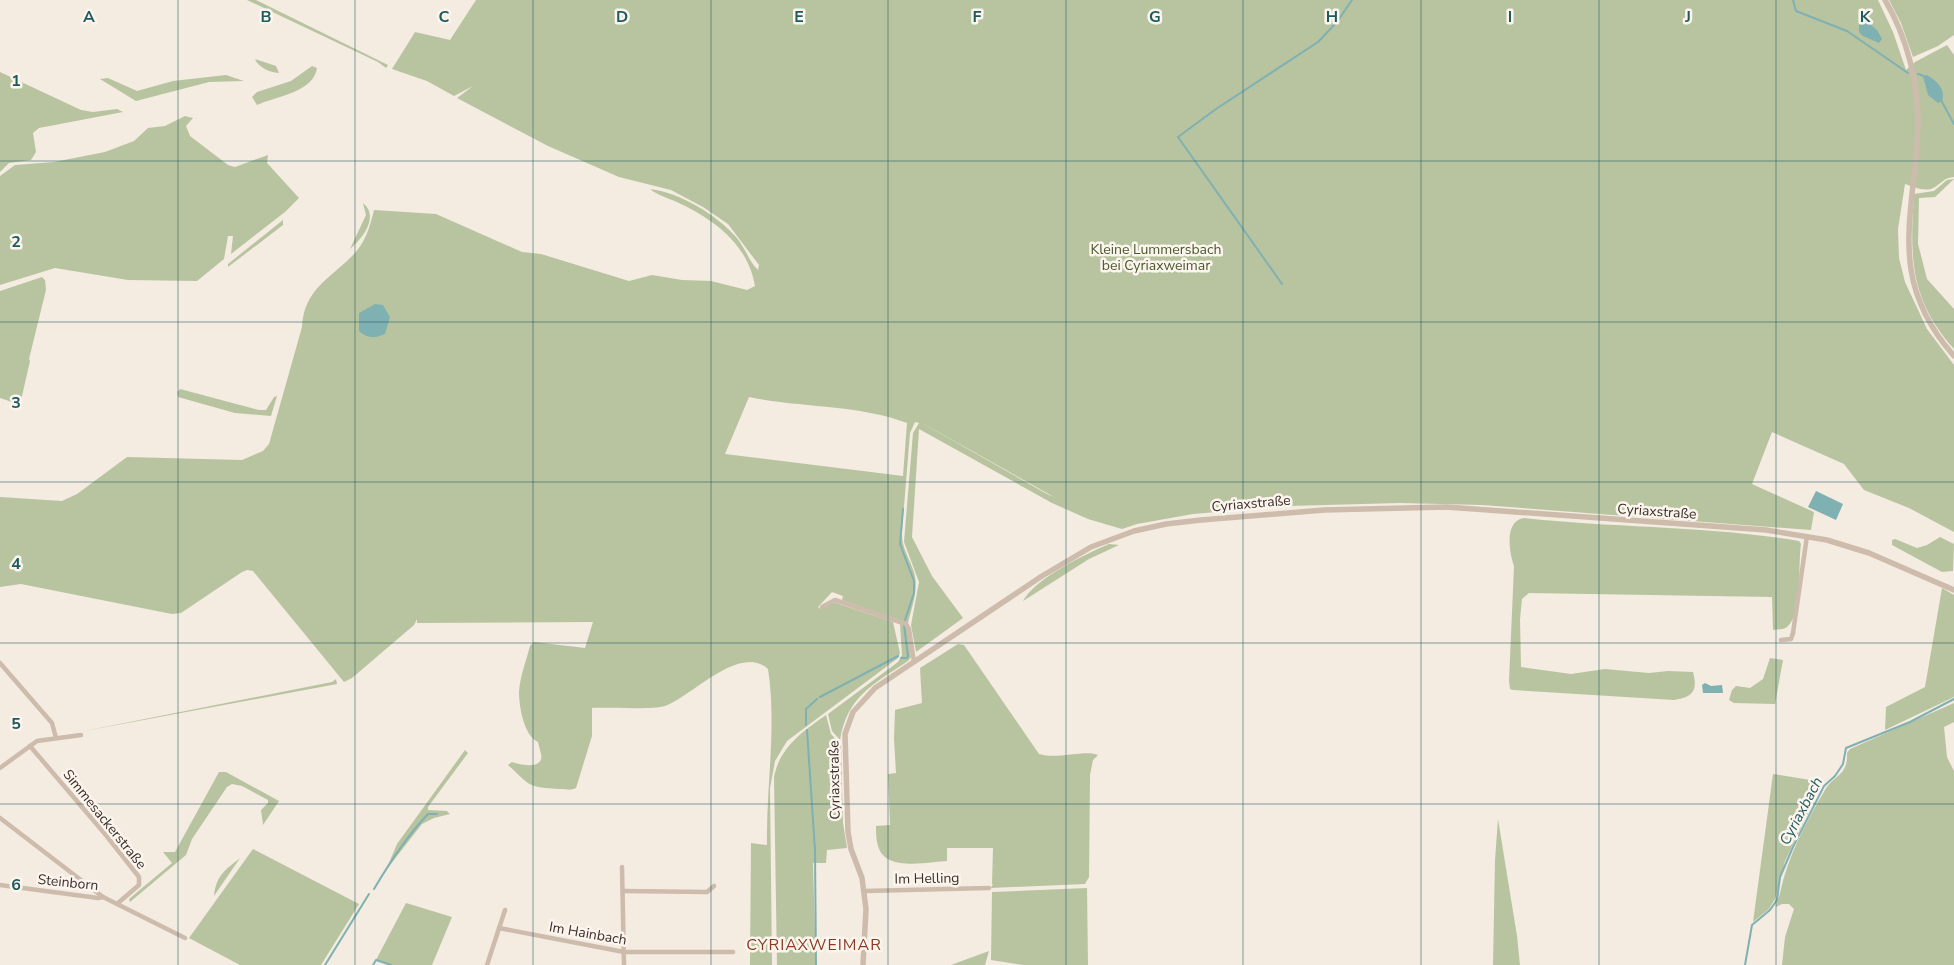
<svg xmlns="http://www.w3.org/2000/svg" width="1954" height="965" font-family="'Nunito Sans',sans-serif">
<rect width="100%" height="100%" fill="#f4ebe1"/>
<g fill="#b8c4a0" fill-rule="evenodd">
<polygon points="247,0 256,0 388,65 386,68 378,62"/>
<path d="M476,0h1402l15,32 13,38 9,-8 32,-17 7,10v122c-11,1 -13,7 -21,11 -8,4 -20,-1 -28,-4l-7,45 1,29 6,24 22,47 27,36v167l-45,-24 -45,-18 -20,-26 -72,-32 -20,52 62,28 -3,18 -329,-25 -82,-2 -112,3 -95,8 -56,10 -15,5 -34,-10 -36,-16 -133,-74 -7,108 20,39 31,42 -47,34 -5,-27 8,-43 -15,-40 9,-109 6,-10 -4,-1 -5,11 -8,98c-1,16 7,26 12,41 5,18 -2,34 -6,51l-66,-23 1,-4 -11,-4 -14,15 3,2 12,-7 60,20 7,31 -2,5 -111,83 -12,20 -5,27 2,177h-22l1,-122 16,2c-1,-59 10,-118 1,-176 -28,-26 -77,28 -103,37 -13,4 -57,1 -73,2v28l-16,52c-6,3 -9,1 -16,1 -33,-2 -28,-2 -52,-24l4,-3c7,3 33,8 29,-8 -1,-4 -2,-8 -3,-12 -14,-6 -19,-36 -19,-50 1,-15 7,-31 11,-46l4,-4 51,6 8,-26 -176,1v-4l-3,6 -62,53 -8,4 -91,-111 -6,-1 -5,2 -61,41 -9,1 -151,-30 -21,3v-90l62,4 15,-7 50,-37 115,3 21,-9 6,-7 33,-117c2,-37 26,-47 49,-70 14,-13 19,-30 23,-47l62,4 86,38 19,2 88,27 23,-6 30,5 29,1 36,9 8,-4c-7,-41 -39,-65 -74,-82 -9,-5 -23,-8 -31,-15 31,4 67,26 87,49 8,10 13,25 21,32l1,-5 -31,-41 -25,-17 -32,-17 -52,-13 -71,-31 -91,-48 16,-12 -19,10 -27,-15 -35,-12 23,-37 35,8zM749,397c52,11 108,7 158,26l-4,53 -178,-22zM922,423l2,1 130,73 -7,-3z"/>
<polygon points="1889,0 1954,0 1954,35 1938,46 1913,57 1901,23"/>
<path d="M255,59l21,7 3,7c-10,-1 -20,-5 -24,-14z"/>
<path d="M312,66l5,2c-4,25 -41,28 -60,37l-5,-8 5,-5 34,-11z"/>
<polygon points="0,72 81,110 93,112 117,109 123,112 39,128 33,133 36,152 31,160 9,163 0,172"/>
<polygon points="226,75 244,81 209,82 136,101 100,79 108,78 137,91 173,81"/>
<polygon points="185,116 193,118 186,126 190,136 228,165 235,167 268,155 267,163 299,198 285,212 231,254 233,236 228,236 224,259 197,281 128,280 55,268 0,285 0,176 15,165 54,162 105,152 134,141 148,128 165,126"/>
<path d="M1954,179l-19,18 -16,1 -1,46 9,35 27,30v40c-45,-50 -44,-93 -40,-155l20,-3 13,-11z"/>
<path d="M363,203c17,14 -1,36 -13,46l16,-34z"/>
<polygon points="283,220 283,225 228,267 228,264"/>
<polygon points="42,277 45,280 46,290 29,359 30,361 22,396 18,404 0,398 0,291"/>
<polygon points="180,389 259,410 266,410 274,397 277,396 271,416 235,413 178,397 177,392"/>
<path d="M1524,518c91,10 186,8 275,23l2,3c-3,19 1,70 -13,82 -4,4 -9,3 -15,4l-1,-33 -243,-4 -7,6 -2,20 1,48 50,7 34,-5 44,4 19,-2 25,1c5,19 0,25 -19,28l-161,-10 -3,-1 -1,-8 5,-115c-5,-14 -10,-45 10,-48z"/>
<polygon points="1940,537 1954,544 1953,571 1942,572 1892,545 1892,540 1895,539 1917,548 1927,545"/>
<path d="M1109,544l10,1 -30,14 -66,42c14,-24 61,-46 86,-57z"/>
<polygon points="1942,588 1954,595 1954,697 1885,730 1886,707 1925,687"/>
<path d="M900,624l7,3 4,30 -3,4c-34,23 -61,35 -68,79l-8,-9 -4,-17 70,-52 4,-7z"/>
<path d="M958,644l6,1 75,109c18,6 47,-5 59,1l-5,5 -3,15 -1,102 -4,7 -94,4 2,-4h-1l1,-36h-46v13c-20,1 -62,11 -69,-15 -2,-6 -2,-14 -2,-20l14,-1 -2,-51 8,-1 -2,-34 1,-29 27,-7 -2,-35z"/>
<polygon points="1770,658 1783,660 1775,704 1734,703 1729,700 1732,690 1736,686 1750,688 1763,679"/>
<polygon points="336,679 337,684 79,732 332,682"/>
<path d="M1954,703v19l-10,5 3,30 7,14v194h-172l3,-28 9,-28 -5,-5h-7l-6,3c0,-5 3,-9 4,-14 8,-37 26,-71 45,-103 10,-16 23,-14 22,-37l3,-4z"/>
<path d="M826,715l5,19 10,11 2,78 4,25 -20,2 -1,13h-13l3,102h-39l-3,-188c6,-30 28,-45 52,-62z"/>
<polygon points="465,750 468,753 428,807 428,810 447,811 450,814 434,818 422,824 386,870 397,844"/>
<polygon points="219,772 226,772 279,801 263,825 261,810 268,803 268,800 242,786 232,784 227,787 192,839 186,855 130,902 129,899 172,863 163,852 175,852"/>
<polygon points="1773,774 1823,782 1785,861 1775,899 1769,909 1753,922"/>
<polygon points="1498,819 1517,936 1520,965 1493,965 1495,860"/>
<polygon points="253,849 359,904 321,965 240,965 189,938"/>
<path d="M240,858l-26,38c2,-20 11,-26 26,-38z"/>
<polygon points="1087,888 1088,965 1023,965 991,960 992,892"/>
<polygon points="406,903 452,917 432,965 391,965 376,960"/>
<polygon points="989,951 985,965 951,965"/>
</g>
<g fill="#7fb0b2">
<polygon points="1866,21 1877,30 1882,39 1879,43 1863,36 1859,32 1859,25"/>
<path d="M1927,75c9,6 19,13 15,26l-4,2 -10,-8 -5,-19z"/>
<path d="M375,304l8,1 7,12 -5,17c-10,5 -19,4 -26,-3v-18z"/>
<polygon points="1816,491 1843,504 1836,520 1808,507"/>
<polygon points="1705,683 1711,686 1722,685 1723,693 1703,693 1702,685"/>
</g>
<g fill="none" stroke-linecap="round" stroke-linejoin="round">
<g stroke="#7fb0b2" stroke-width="2">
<polyline points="1793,0 1796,11 1847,31 1908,73"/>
<polyline points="1918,74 1924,76"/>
<polyline points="1941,100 1954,124"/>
<polyline points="1282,284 1178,137 1216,109 1318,42 1337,22 1352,0"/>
<polyline points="903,509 900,544 914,581 914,593 905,620"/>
<polyline points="901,658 907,658 908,656 904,625"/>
<polyline points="820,697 898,656"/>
<polyline points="806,725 806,709 817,699"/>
<polyline points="807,730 815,850 816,965"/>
<path d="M374,889c16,-27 32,-52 54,-75h9"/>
<polyline points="325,965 369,894"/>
<polyline points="373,965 376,960 391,965"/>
<polyline points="1745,965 1752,925 1770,910 1777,900 1780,877 1793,847 1824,786 1835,776 1843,764 1846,748 1910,722 1954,699"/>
</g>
<g stroke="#cdbbac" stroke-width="4.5">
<polyline points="822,607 835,600 906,624 909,629 914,662"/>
<polyline points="1781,640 1791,639 1793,633 1807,536"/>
<polyline points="0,663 52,723 56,738"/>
<polyline points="30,746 105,834 139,877 139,885 118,903"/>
<polyline points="0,768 37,741 81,735"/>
<polyline points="0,818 103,897 185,938"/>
<polyline points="622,867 624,965"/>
<polyline points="0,885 98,898 103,897"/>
<polyline points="623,891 707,892 714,886"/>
<polyline points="865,891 989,888"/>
<polyline points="499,928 624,952 733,952"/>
<polyline points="487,965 505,910"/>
</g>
<g stroke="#cdbbac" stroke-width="5.5">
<path d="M1885,0c22,37 34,84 33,128 -4,89 -32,151 36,228"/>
<polyline points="863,965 866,909 862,878 851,849 848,832 845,734 853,712 875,688 1042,576 1091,547 1134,531 1166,524 1201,520 1324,510 1446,507 1766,530 1827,540 1869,553 1954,590"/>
</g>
</g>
<path fill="none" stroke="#1f5a5e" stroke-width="1" stroke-opacity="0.55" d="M178,0v965M355,0v965M533,0v965M711,0v965M888,0v965M1066,0v965M1243,0v965M1421,0v965M1599,0v965M1776,0v965M0,161h1954M0,322h1954M0,482h1954M0,643h1954M0,804h1954"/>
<g text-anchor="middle" stroke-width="5" stroke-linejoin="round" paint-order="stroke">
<g font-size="14" fill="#4a5a2e" stroke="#fbf5ee">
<text x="1156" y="254">Kleine Lummersbach<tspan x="1156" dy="16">bei Cyriaxweimar</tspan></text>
</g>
<g font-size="14" fill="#3b302b" stroke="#fbf5ee">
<text transform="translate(1251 503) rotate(-5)" y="5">Cyriaxstraße</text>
<text transform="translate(1657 511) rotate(4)" y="5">Cyriaxstraße</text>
<text transform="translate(834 780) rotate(-91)" y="5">Cyriaxstraße</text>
<text transform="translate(105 819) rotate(51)" y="5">Simmesackerstraße</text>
<text transform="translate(927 878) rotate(-1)" y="5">Im Helling</text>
<text transform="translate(68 882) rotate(6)" y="5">Steinborn</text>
<text transform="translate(588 933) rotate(10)" y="5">Im Hainbach</text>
</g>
<g font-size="15" font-style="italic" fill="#1f5a5e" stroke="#fbf5ee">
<text transform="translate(1801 811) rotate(-62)" y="5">Cyriaxbach</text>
</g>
<g font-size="16" letter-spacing="1" fill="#8c3b22" stroke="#fbf5ee">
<text x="814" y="950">CYRIAXWEIMAR</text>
</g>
</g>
<g font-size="16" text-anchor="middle" font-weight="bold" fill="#1f5a5e" stroke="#fbf5ee" stroke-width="5" stroke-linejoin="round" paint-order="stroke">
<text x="89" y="22">A</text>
<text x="266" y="22">B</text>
<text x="444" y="22">C</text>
<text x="622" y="22">D</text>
<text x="799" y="22">E</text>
<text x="977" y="22">F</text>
<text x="1155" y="22">G</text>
<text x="1332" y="22">H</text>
<text x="1510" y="22">I</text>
<text x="1688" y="22">J</text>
<text x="1865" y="22">K</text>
<text x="16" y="86">1</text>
<text x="16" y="247">2</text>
<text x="16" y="408">3</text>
<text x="16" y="569">4</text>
<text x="16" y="729">5</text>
<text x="16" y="890">6</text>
</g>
</svg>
